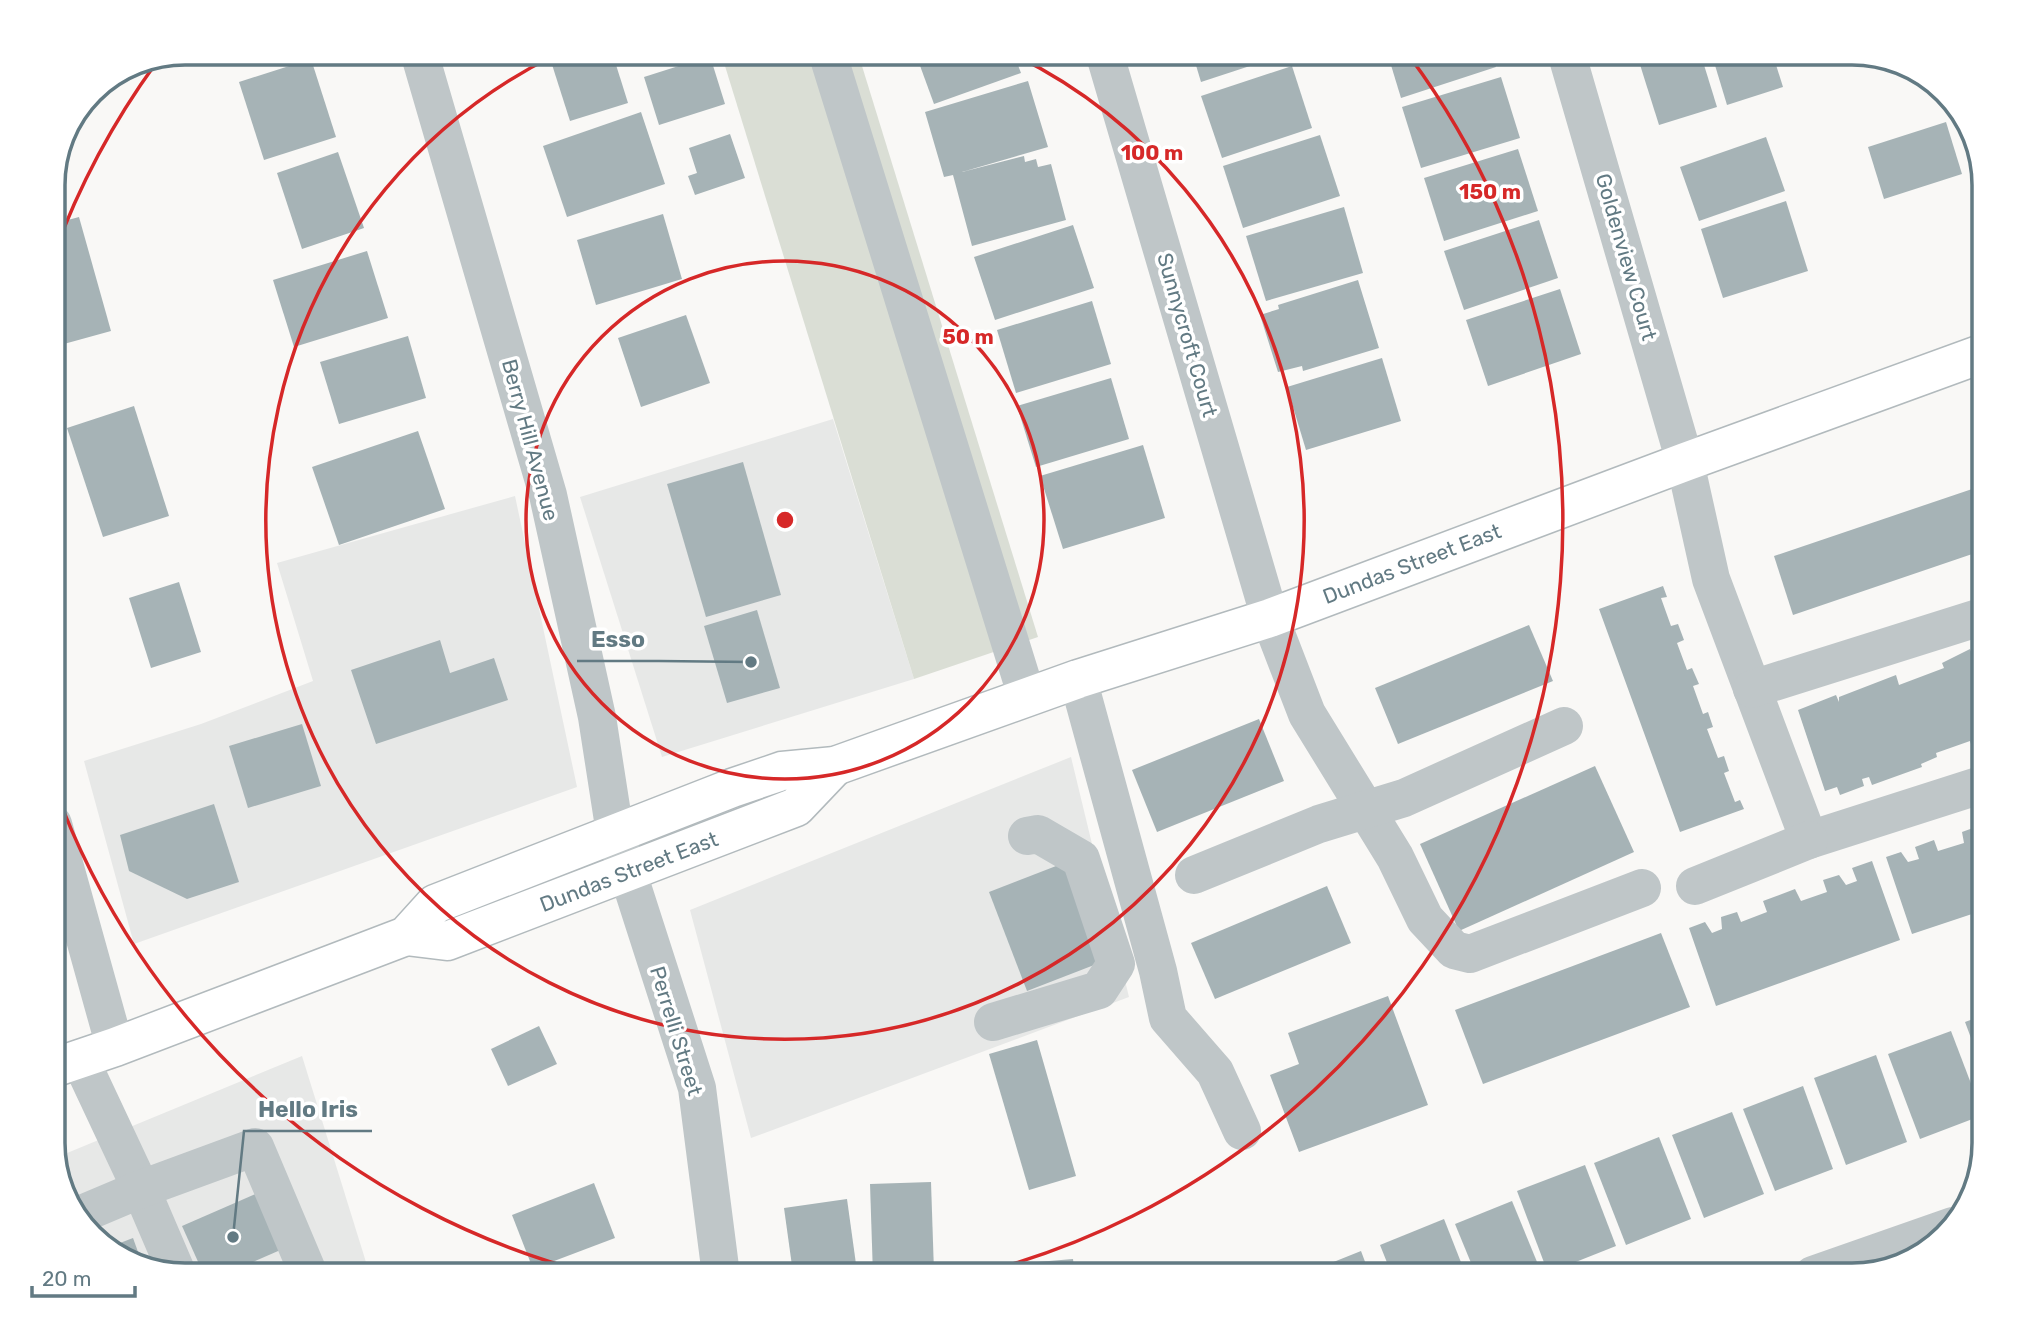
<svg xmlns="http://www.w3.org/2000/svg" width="2037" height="1328" font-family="Rubik,sans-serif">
<rect width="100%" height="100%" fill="#f9f8f6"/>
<g fill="#e7e8e7">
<polygon points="833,419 914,679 662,757 580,497"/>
<polygon points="515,496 577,787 134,944 84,761 201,724 313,681 277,563"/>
<polygon points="1071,757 1129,997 751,1138 690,910"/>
<polygon points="302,1056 370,1275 185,1275 112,1253 70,1209 55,1158"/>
</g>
<polygon fill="#daded5" points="721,53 858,53 1038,637 914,679"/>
<g fill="#a6b3b6">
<polygon points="548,52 612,52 628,103 570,121"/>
<polygon points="915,52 1013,52 1021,73 934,104"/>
<polygon points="1192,52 1290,52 1290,53 1201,82"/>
<polygon points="1387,52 1491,52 1496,67 1401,98"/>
<polygon points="1636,52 1700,52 1717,107 1659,125"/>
<polygon points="1711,52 1772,52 1783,87 1727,105"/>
<polygon points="710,56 725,104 659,125 644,77"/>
<polygon points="311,59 336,137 264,160 239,82"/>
<polygon points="1292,66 1312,128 1222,158 1201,96"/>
<polygon points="1501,77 1520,138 1421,168 1402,107"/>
<polygon points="1028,81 1048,147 962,172 1024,156 1025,162 1036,159 1038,167 1051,164 1066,220 972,246 953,175 944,177 925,112"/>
<polygon points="641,112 665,184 567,217 543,146"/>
<polygon points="1946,122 1962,174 1884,199 1868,147"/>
<polygon points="730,134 745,178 695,195 688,176 697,173 689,148"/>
<polygon points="1320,135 1340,196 1243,228 1223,166"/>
<polygon points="1766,137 1785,191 1699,221 1680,167"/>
<polygon points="1518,149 1538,211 1444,241 1424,178"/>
<polygon points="338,152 364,228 302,249 277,173"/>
<polygon points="54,175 64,205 53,209 53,176"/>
<polygon points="1786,201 1808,271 1723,298 1701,229"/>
<polygon points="1344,207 1363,273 1266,301 1246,236"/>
<polygon points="663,214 682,279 596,305 577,240"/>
<polygon points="79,217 111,331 53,347 53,224"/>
<polygon points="1539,220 1558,278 1464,310 1444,251"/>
<polygon points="1073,225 1094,288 995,320 974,257"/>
<polygon points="367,251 388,318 294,347 273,280"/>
<polygon points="1358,280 1379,348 1303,371 1302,366 1278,372 1260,315 1279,309 1278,305"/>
<polygon points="1560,289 1581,354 1488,386 1466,320"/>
<polygon points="1092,301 1111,364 1016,393 997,330"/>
<polygon points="686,315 710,383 641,407 618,338"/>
<polygon points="408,336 426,398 339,424 320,362"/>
<polygon points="1382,358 1401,421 1306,450 1287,387"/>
<polygon points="1111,378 1129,439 1036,467 1017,406"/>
<polygon points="134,406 169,516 103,537 67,428"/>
<polygon points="418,431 445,509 339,545 312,467"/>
<polygon points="1143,445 1165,518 1063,549 1040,476"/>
<polygon points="743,462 781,595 706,617 667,484"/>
<polygon points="1984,485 1984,550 1793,615 1774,556"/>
<polygon points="179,582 201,652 151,668 129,598"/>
<polygon points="1663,586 1667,597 1661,598 1671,626 1678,624 1684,640 1677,643 1687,670 1692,668 1699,684 1693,686 1703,714 1708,712 1713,727 1707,729 1718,758 1724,756 1729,771 1724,773 1735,802 1740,800 1744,809 1680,832 1599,609"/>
<polygon points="757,610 780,688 727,703 704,626"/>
<polygon points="1529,625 1553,681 1398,744 1375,688"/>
<polygon points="440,640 450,673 494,658 508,700 376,744 351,670"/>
<polygon points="1970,649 1972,654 1984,649 1984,743 1972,747 1970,741 1936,753 1937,757 1921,764 1922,767 1872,785 1869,777 1862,779 1864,786 1840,795 1837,787 1825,791 1798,710 1836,695 1839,702 1839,697 1896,675 1899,685 1944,668 1942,663"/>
<polygon points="1259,719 1284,781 1157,832 1132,770"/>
<polygon points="302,724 321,786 248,808 229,746"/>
<polygon points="1595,766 1634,852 1459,931 1420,844"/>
<polygon points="214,804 239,882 187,899 129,871 120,835"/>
<polygon points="1984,824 1984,910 1912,934 1886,857 1901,852 1908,862 1919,859 1915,847 1934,840 1938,851 1964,843 1962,832"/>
<polygon points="1069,861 1107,960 1027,991 989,892"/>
<polygon points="1872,861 1900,940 1716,1006 1689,928 1705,922 1712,933 1722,929 1721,917 1737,912 1741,922 1767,912 1763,901 1795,889 1801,901 1827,892 1823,880 1839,875 1846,885 1857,881 1852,868"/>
<polygon points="1327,886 1351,943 1215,999 1191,943"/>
<polygon points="1661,933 1690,1007 1483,1084 1455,1010"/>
<polygon points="1388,996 1428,1105 1299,1152 1270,1075 1299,1064 1288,1033"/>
<polygon points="1984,1015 1984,1073 1965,1022"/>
<polygon points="539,1026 557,1064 508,1086 491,1049"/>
<polygon points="1951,1031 1983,1115 1920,1139 1888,1054"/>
<polygon points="1037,1040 1076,1176 1029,1190 989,1054"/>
<polygon points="1876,1055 1907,1142 1846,1165 1814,1078"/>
<polygon points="1803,1086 1833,1169 1775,1191 1743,1109"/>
<polygon points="1732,1112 1764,1194 1704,1218 1672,1135"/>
<polygon points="1659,1137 1691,1219 1626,1245 1594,1163"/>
<polygon points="1585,1165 1616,1246 1548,1273 1517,1191"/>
<polygon points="931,1182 934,1272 873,1275 870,1184"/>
<polygon points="594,1183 615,1238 533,1269 512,1215"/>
<polygon points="260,1192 285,1248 223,1275 204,1275 182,1226"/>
<polygon points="847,1199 856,1264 793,1273 784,1208"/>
<polygon points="1512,1201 1542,1274 1537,1275 1476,1275 1455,1224"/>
<polygon points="1444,1219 1466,1275 1392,1275 1380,1245"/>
<polygon points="133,1238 142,1263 112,1253 107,1248"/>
<polygon points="1361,1251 1370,1275 1307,1275 1306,1273"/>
<polygon points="1073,1259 1075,1275 1003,1275 1002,1265"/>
</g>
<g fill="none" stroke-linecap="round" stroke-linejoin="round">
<g stroke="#b2babd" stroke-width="41">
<g id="major">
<polyline points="406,936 447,941 796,807 835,766"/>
<polyline points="53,1068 115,1047 406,936 435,904 732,788 782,771 835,766 1078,679 1270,618 1685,462 1984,353"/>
</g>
</g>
<g stroke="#bfc6c8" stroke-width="38">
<polyline points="419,52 548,495 597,717 615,833 697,1088 721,1275"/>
<polyline points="827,52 1027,697"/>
<polyline points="1104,52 1270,618 1307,714 1395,857 1425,919 1454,950 1470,954 1642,888"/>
<polyline points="1566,52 1685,462 1711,579 1809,840 1984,784"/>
<polyline points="1078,679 1158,971 1168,1018 1215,1072 1242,1131"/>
<polyline points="1752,689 1984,616"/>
<polyline points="53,824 115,1047"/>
<polyline points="1194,875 1319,824 1404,798 1564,726"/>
<polyline points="1695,886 1809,840"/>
<polyline points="993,1022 1099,990 1116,964 1081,859 1038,834 1027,836"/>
<polyline points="80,1059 141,1189 177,1273"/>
<polyline points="77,1216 141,1189 255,1147 309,1275"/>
<polyline points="1813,1275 1953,1226"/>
</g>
<use href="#major" stroke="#fff" stroke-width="38"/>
</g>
<g fill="none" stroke="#d62828" stroke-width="3.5">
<circle cx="785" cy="520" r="259"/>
<path d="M1013 54A519 519 0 1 1 557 54"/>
<path d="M597 1275A778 778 0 0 1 54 786M54 254A778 778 0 0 1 156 63M1410 57A778 778 0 0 1 973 1275"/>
</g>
<g text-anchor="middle" stroke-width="7" stroke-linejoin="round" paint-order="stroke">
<g font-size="21" fill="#627a83" stroke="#fff">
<text transform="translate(1626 257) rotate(74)" y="7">Goldenview Court</text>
<text transform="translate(1187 335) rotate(74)" y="7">Sunnycroft Court</text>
<text transform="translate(530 440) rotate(75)" y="7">Berry Hill Avenue</text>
<text transform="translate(1412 564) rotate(-21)" y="7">Dundas Street East</text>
<text transform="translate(629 872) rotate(-21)" y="7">Dundas Street East</text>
<text transform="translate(676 1031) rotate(73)" y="7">Perrelli Street</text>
</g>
</g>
<path d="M0 0H2037V1328H0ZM185 65H1852A120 120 0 0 1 1972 185V1143A120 120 0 0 1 1852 1263H185A120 120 0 0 1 65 1143V185A120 120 0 0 1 185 65Z" fill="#fff" fill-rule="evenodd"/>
<path fill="none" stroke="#627a83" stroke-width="3.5" d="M185 65H1852A120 120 0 0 1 1972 185V1143A120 120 0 0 1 1852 1263H185A120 120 0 0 1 65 1143V185A120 120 0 0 1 185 65Z"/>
<circle cx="785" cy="520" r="10" fill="#d62828" stroke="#fff" stroke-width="3.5"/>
<g font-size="21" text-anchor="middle" font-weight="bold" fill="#d62828" stroke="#fff" stroke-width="7" stroke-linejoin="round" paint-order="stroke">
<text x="1152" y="160">100 m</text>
<text x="1490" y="199">150 m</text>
<text x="968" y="344">50 m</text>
</g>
<path fill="none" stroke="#627a83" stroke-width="2.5" d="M751 662L659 661H577M233 1237L244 1131H372"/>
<g fill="#627a83" stroke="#fff" stroke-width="2.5">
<circle cx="751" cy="662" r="7"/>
<circle cx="233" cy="1237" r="7"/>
</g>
<g font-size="23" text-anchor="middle" font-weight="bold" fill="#627a83" stroke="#fff" stroke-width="7" stroke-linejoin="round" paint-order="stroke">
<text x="618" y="647">Esso</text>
<text x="308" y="1117">Hello Iris</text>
</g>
<path d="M32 1286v10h103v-10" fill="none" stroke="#627a83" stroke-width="3.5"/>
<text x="42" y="1286" font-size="21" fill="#627a83" stroke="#ffffff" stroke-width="5" paint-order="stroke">20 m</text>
</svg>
